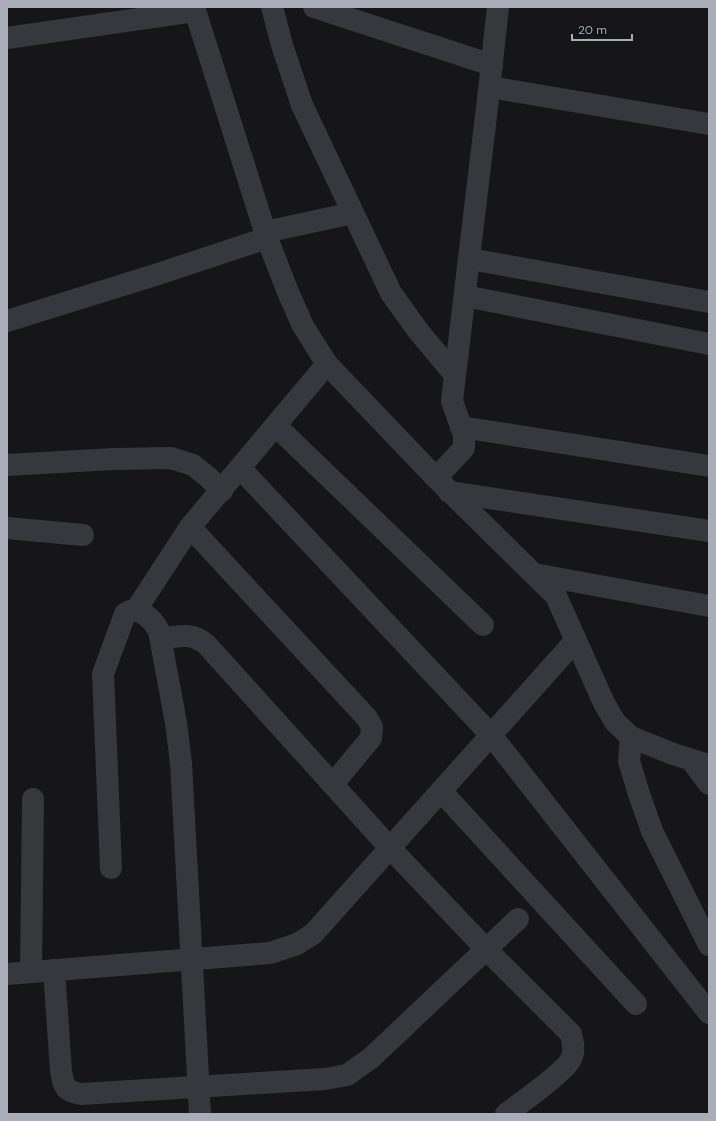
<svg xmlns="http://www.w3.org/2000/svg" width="716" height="1121" font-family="'DM Sans',sans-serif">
<rect width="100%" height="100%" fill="#161618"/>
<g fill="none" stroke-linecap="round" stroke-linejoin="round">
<g stroke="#37383d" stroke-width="22">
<polyline points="194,7 267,238 288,292 303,326 327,364 436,478 556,596 604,703 615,722 631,737 673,754 709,765"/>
<polyline points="272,7 282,45 302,105 391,293 419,332 455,375"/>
<polyline points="314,7 492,65"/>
<polyline points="7,38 195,11"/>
<polyline points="490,87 709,124"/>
<polyline points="265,232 353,213"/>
<polyline points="470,259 709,302"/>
<polyline points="465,296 709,344"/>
<polyline points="7,321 155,275 267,238"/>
<polyline points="276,426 483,625"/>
<polyline points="461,427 709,466"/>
<polyline points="7,465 113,459 171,458 193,465 208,477 222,491"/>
<polyline points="240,468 491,735 709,1013"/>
<polyline points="436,478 464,448 464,435 452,401 488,99 498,7"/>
<polyline points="449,492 709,531"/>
<polyline points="190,527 367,718 372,727 371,738 333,784"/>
<polyline points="7,528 83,535"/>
<polyline points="534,574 709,606"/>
<polyline points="136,610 190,527 327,364"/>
<path d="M161,639c18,-3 30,-7 45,5l184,204 96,101 85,85c2,8 4,17 0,25 -6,13 -52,45 -65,55"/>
<polyline points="631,737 629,761 639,794 652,831 709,945"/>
<polyline points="691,760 709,784"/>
<polyline points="441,791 636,1004"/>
<path d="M111,868l-8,-194 22,-60c13,-11 29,7 34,17l17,92 5,40 19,351"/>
<path d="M54,970l7,101c3,16 3,20 20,23l244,-15 22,-4 24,-17 147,-139"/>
<polyline points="31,972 33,799"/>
<polyline points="7,974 270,953 297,944 313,934 576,640"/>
</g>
</g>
<rect width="716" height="1121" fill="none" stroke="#a8adb8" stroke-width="16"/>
<path d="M572 34v6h60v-6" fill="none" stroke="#a8adb8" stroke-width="2"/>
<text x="578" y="34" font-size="12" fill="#a8adb8" stroke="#111113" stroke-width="3" paint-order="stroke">20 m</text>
</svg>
